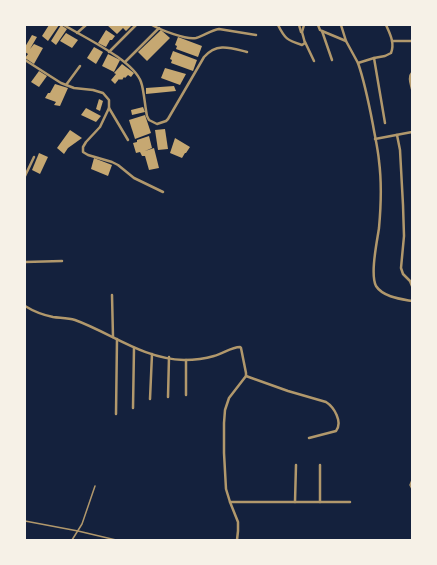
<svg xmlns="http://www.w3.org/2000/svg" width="437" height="565" font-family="'Golos Text',sans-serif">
<rect width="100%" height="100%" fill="#14213d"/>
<g fill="#c6a872">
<polygon points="49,25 59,25 48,41 42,36"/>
<polygon points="61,25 67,29 56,45 51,41"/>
<polygon points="107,25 132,25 126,31 123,28 117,34"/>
<polygon points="106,30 115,36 112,40 110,40 106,47 98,43"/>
<polygon points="161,30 170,38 147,61 138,52"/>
<polygon points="66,33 78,40 72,48 60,41"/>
<polygon points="32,35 37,37 30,49 34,44 43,48 34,64 25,58 28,54 25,52 25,47"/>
<polygon points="178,37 202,46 198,57 176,49 177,46 175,45"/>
<polygon points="94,47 103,52 96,64 87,58"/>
<polygon points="173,51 197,60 193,71 171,63 172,60 170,59"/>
<polygon points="108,54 120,60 114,72 102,66"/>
<polygon points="122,64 134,73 131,77 128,75 125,78 124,77 122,80 121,79 120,80 119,79 115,84 111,80 116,74 114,73"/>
<polygon points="165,68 186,74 180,85 161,78"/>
<polygon points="39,71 47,76 39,87 31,82"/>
<polygon points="55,84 68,88 60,106 54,105 56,102 45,98 48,93 50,93"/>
<polygon points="174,86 176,91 146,94 146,88"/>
<polygon points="99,99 103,101 100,111 96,109"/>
<polygon points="143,107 145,112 132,115 131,110"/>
<polygon points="86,108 101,116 96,122 81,115"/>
<polygon points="145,115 151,133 135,139 129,120"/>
<polygon points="165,129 168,149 158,150 155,130"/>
<polygon points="70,130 82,138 68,148 64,154 57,148"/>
<polygon points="149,136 152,148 145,151 154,148 159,168 149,170 145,156 142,156 140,152 136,153 133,143 137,142 137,140"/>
<polygon points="175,138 190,147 186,153 185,153 182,158 170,153"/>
<polygon points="39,153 48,157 40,174 32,170"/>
<polygon points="94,158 112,165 108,176 91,169"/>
</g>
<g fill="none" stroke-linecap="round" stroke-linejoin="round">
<g stroke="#b1986c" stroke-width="1.5">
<polyline points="412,480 410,485 412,489"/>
<polyline points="25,521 78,531 116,540"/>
<polyline points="72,540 82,524 95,486"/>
</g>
<g stroke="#b1986c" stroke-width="2.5">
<path d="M64,25c21,13 69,35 77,57 3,8 4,25 6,34l2,4 8,4 9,-3 2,-2 36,-62c13,-15 27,-9 43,-5"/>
<path d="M152,25c9,5 34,15 44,13 8,-2 15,-8 23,-9l37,6"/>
<path d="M278,25c7,14 9,15 24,20l3,-2 -3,-11 2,-7"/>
<polyline points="299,25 301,32"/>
<polyline points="318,25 320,30 322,31 346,41"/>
<path d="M341,25l5,16 12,22 16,-5 11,-2 6,-3c4,-10 -1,-19 -5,-28"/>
<polyline points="322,31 332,60"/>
<polyline points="77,33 86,25"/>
<polyline points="392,41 412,41"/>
<polyline points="305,42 314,61"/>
<polyline points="109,52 136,25"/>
<polyline points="374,58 385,123"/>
<polyline points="25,60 61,83 74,88 93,90 103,93 109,100 109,108 100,127 86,142 83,147 83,152 88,155 112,162 118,165 134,178 163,192"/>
<polyline points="125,62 159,28"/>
<path d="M358,63c7,20 11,41 15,62 2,12 5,24 6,36 3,23 2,45 0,67 -2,14 -9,46 -3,58 7,11 25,13 36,15"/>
<path d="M412,73c-4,4 -1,11 0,16"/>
<polyline points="66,85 80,66"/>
<polyline points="109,108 128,140"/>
<polyline points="397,135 400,150 403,205 404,236 401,268 403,274 410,281 412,286"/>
<polyline points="375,139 412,132"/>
<polyline points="25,176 34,157"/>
<polyline points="25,262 62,261"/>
<polyline points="112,295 113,337"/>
<path d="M25,306c8,5 18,9 28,11 7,1 15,1 22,3 36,13 68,39 109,40 10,0 20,-1 30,-4 9,-2 17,-9 26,-9l1,1 5,25v3l-17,22 -4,12 -1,13v30l2,36 4,13 8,20v9l-1,9"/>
<polyline points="186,360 186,395"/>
<path d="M246,376l42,15 38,11c8,5 17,20 10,29l-27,7"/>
<polyline points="168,397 169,357"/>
<polyline points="150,399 152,354"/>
<polyline points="133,408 134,348"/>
<polyline points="116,414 117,339"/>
<polyline points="320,465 320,502"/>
<polyline points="230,502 350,502"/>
<polyline points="295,502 296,465"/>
</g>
</g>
<rect width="437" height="565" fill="none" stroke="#f6f1e7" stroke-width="52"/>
</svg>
